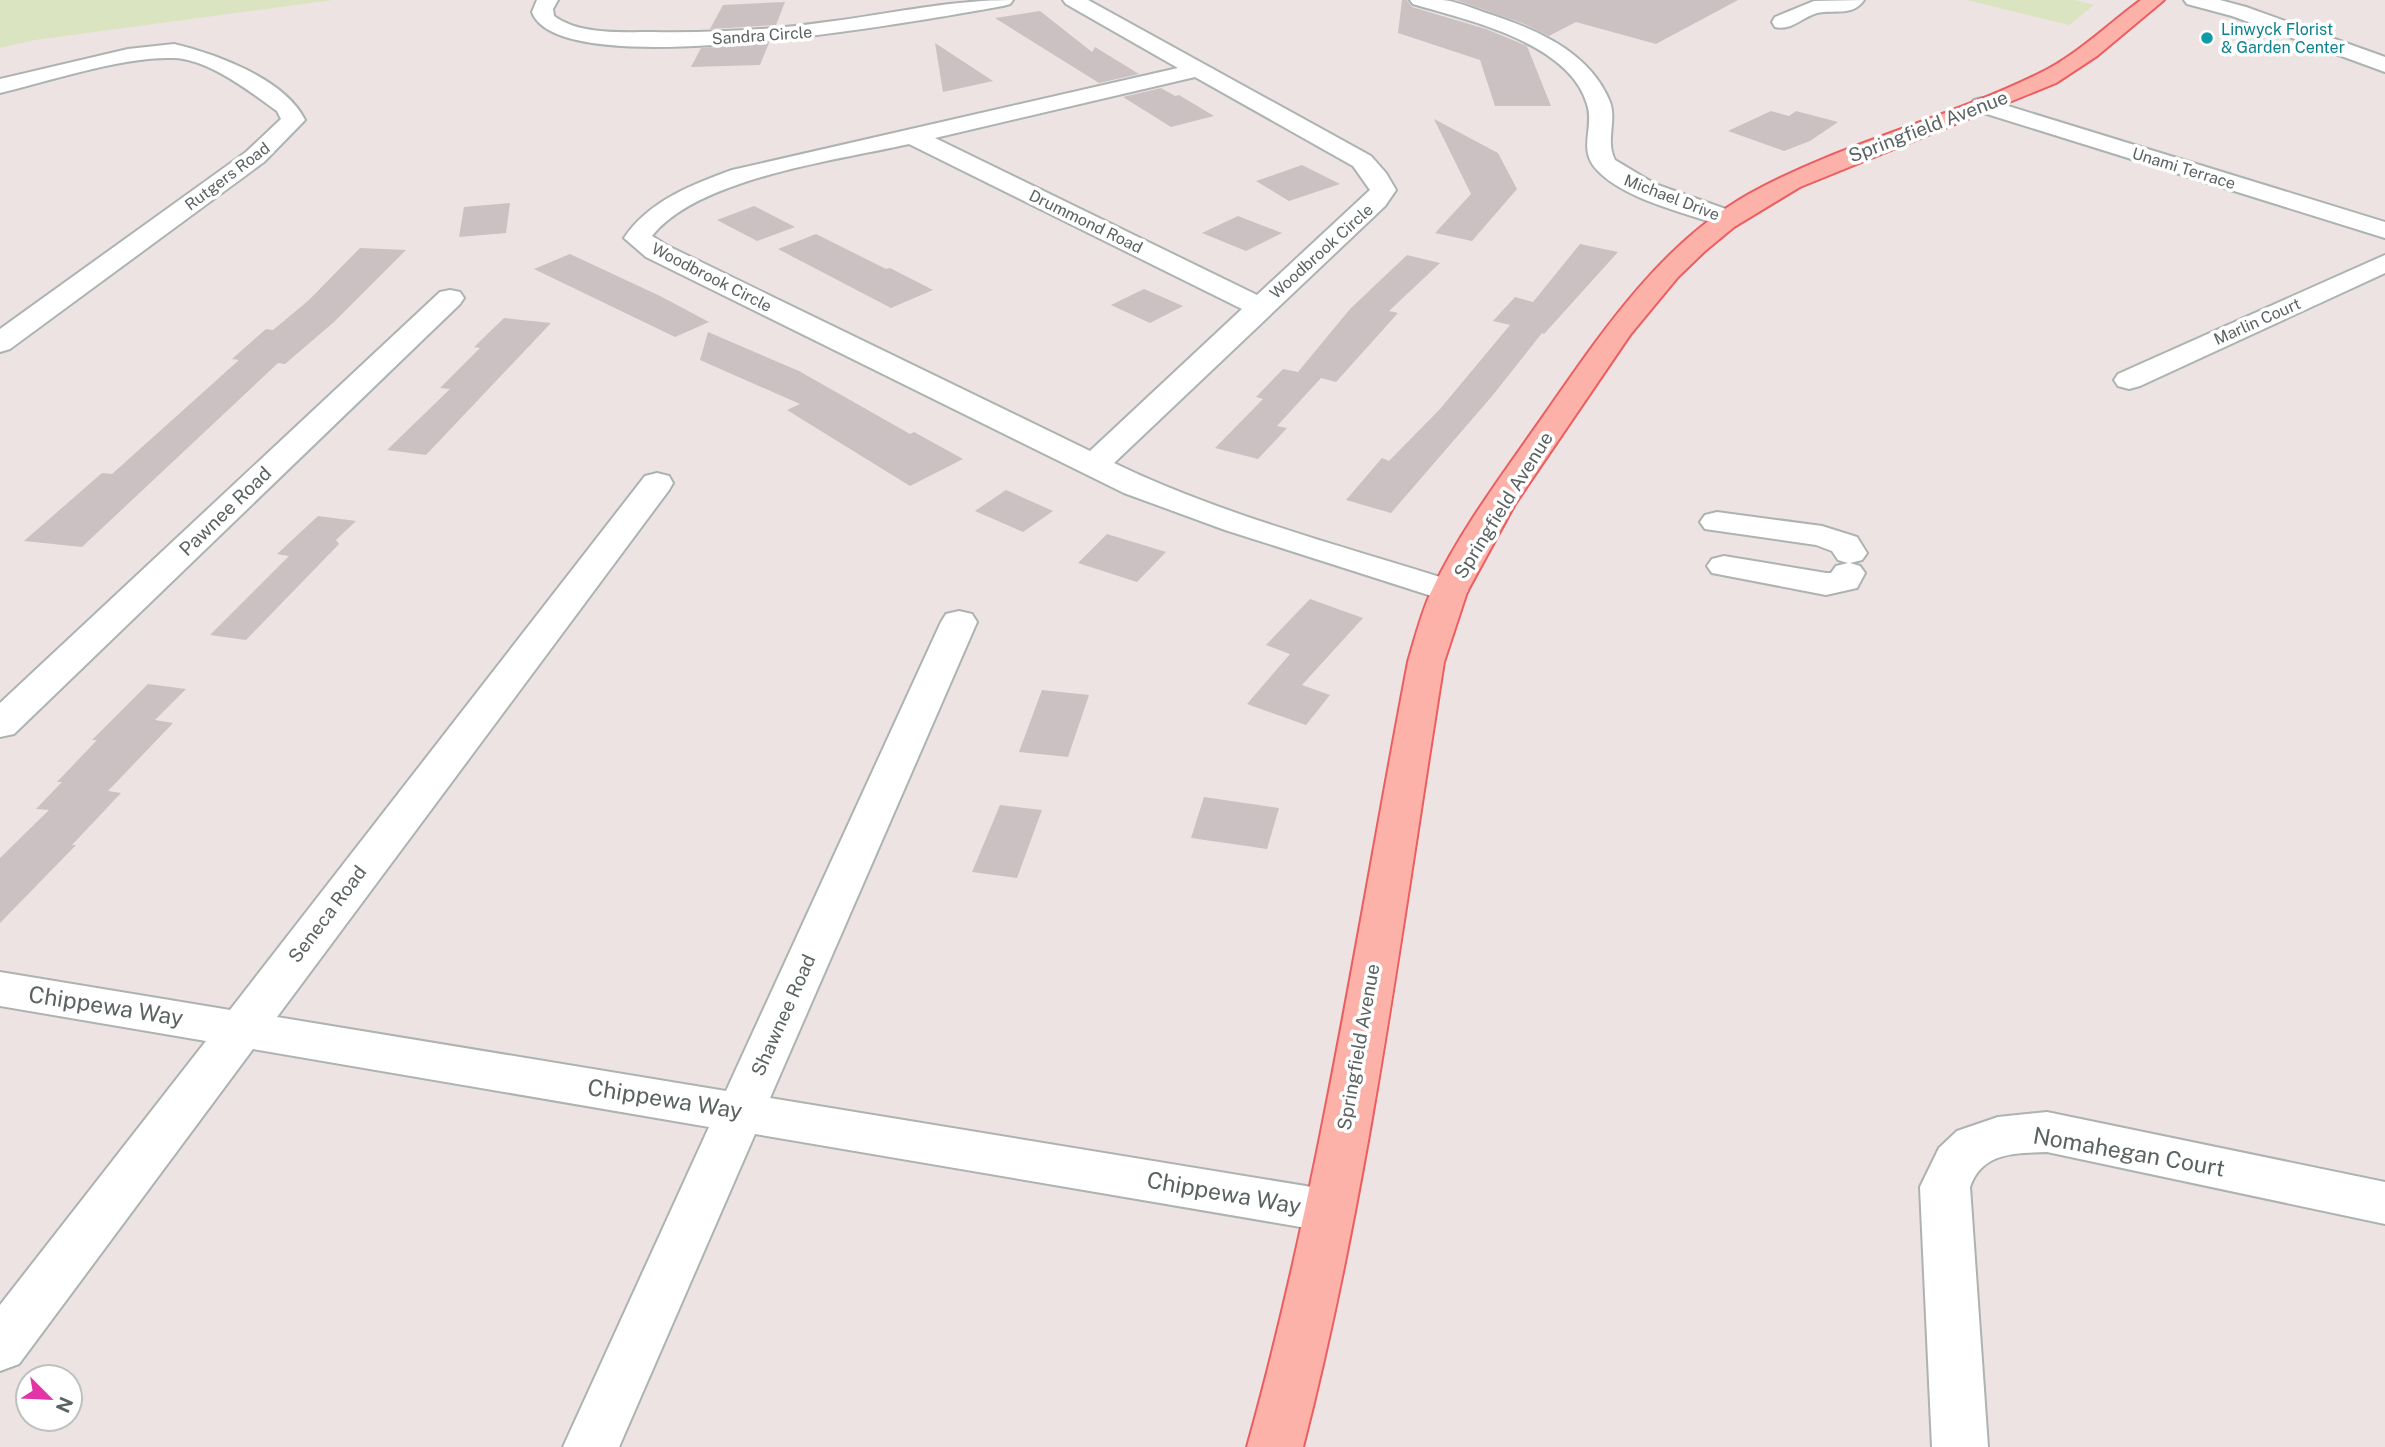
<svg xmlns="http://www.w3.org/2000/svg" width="2385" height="1447" font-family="'Public Sans',sans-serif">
<rect width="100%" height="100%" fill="#ede3e3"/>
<g fill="#dbe4c0">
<polygon points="0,0 333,0 35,40 0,48"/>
<polygon points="1967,0 2075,0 2094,5 2069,25"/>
</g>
<g fill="#cbc1c2">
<polygon points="1402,0 1407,0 1412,7 1486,29 1527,46 1551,106 1495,106 1480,60 1398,33"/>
<polygon points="1456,0 1738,0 1656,44 1576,22 1549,36 1522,23"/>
<polygon points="785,2 776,25 710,29 723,5"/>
<polygon points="1040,11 1092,52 1095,47 1139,74 1099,83 995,18"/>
<polygon points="769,43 760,65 691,67 701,48"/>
<polygon points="935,43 993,81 943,92"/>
<polygon points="1161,88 1175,96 1179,95 1214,116 1171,127 1123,97"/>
<polygon points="1771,111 1789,116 1796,111 1838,122 1810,141 1784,151 1728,131"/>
<polygon points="1434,119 1498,153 1517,189 1472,241 1435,233 1471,194"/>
<polygon points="1302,165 1340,184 1289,201 1256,181"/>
<polygon points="510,203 506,233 459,237 464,207"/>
<polygon points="754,206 795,227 757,241 717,220"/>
<polygon points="1238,216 1282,233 1246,251 1202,233"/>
<polygon points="816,234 886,269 890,268 933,290 891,308 778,249"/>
<polygon points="1580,244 1618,252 1544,334 1542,333 1493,395 1391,513 1346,500 1382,458 1389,461 1440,409 1510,325 1493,321 1515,297 1533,302"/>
<polygon points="360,248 406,250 334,322 285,364 278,363 82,547 24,541 102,473 112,474 239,360 232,359 266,329 273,330 309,300"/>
<polygon points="570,254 660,296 709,322 675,337 534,269"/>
<polygon points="1407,255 1440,263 1389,311 1398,313 1336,382 1321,378 1277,426 1287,428 1258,459 1215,448 1263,399 1256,397 1283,369 1298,372 1350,309"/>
<polygon points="1144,289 1183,306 1150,323 1111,305"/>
<polygon points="504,318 551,323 426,455 387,450 450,389 440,388 480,348 474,347"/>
<polygon points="708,332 799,371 910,434 914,432 963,459 910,486 787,410 800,404 700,360"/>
<polygon points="1006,490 1053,511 1023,532 975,511"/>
<polygon points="318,516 356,521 336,540 339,544 246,640 210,635 289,556 277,554"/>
<polygon points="1107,534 1166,552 1137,582 1078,563"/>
<polygon points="1310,599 1363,618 1302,685 1330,695 1306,725 1247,704 1290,654 1266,645"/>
<polygon points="148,684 186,689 155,720 173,723 108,791 121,793 72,845 76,845 0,923 0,858 49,810 36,809 62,782 57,782 97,740 92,740"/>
<polygon points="1042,690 1089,695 1068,757 1019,752"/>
<polygon points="1204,797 1279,808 1267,849 1191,838"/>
<polygon points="1000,805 1042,810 1017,878 972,872"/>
</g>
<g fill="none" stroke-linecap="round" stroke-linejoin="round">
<g stroke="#acb3b2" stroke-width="4">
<g id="minor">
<path d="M537,0h21l-5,9 1,7c25,19 68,16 98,16 61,1 121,-2 182,-11 61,-8 118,-21 179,-21l-3,4 -7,2c-68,12 -444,82 -471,6z"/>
<path d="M1063,0h25l283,156 15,17 10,17 -11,16 -271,257c110,53 232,84 348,121l6,7 -6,7 -12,4 -12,-4 -213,-68 -101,-37 -478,-236 -22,-19c25,-37 67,-53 108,-68l446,-102 -112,-64zM1195,77l158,89 17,24 -113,105 -322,-157zM909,144l333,165 -152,142 -424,-206 -14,-9c45,-58 187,-76 257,-92z"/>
<path d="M1410,0c10,0 21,0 32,0 13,1 28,7 41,12 50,16 106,38 127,90 7,19 -5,39 5,58l40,24 82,29 4,6 -4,6 -9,2 -9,-2c-36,-13 -95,-26 -122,-55 -20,-21 -2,-42 -10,-66 -18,-62 -120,-84 -174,-100z"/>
<path d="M1864,0c-12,17 -29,9 -47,13 -15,4 -25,18 -42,14l-3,-5 3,-5 39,-16z"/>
<polygon points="2184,0 2220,0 2246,7 2385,57 2385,72 2232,16 2187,4"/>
<path d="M174,44c42,10 111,35 131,76l-41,42 -254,187 -10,3v-23l246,-177 35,-33 -4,-8c-28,-20 -68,-52 -104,-53 -48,-2 -124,23 -173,35v-14l128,-30z"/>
<polygon points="1982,98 2385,222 2385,238 1974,110 1970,105 1974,100"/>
<polygon points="2385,255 2385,273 2140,386 2129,389 2118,386 2114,380 2118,374"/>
<polygon points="450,290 460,292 464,298 460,304 14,734 0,737 0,703 440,292"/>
<polygon points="657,473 669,476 673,483 669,490 277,1017 726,1091 941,622 946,614 959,611 972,614 977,622 770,1098 1330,1190 1348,1196 1355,1211 1348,1226 1330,1232 755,1134 619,1447 563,1447 709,1127 253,1049 19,1364 0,1371 0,1305 206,1041 0,1006 0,972 230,1010 645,476"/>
<polygon points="1717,512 1822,526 1857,537 1867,553 1862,560 1850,563 1860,566 1865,573 1857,588 1826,595 1712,573 1707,566 1712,559 1724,556 1826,573 1831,573 1836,566 1848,563 1838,560 1832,551 1816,545 1705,529 1700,522 1705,515"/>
<path d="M2047,1112l338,70v42l-338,-72c-32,1 -65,0 -77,35l18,260h-56l-12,-260 19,-39 18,-17 41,-14z"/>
</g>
</g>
<g stroke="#ed5d60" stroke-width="4">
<path id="major" d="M2141,0h23l-67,56 -41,27 -256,104 -66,40 -29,24 -27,26 -48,58 -115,169 -48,88 -23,70c-42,262 -75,528 -141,785h-56c72,-257 111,-523 161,-785 7,-24 13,-48 23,-70 30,-63 72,-118 111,-174 58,-83 117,-173 207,-224 92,-51 195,-74 289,-120 38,-18 69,-49 103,-74z"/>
</g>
<use href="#minor" fill="#fff" fill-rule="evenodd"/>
<use href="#major" fill="#fcb1a9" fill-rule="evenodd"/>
</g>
<circle fill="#0f9aa8" stroke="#fff" stroke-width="2.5" cx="2207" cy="38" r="7"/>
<g text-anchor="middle" stroke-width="7" stroke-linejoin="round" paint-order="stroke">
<g font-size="16" fill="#0d838f" stroke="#fff" text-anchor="start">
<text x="2221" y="35">Linwyck Florist<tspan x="2221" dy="18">&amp; Garden Center</tspan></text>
</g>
<g font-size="16" fill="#5b6362" stroke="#fff">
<text transform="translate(762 35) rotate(-4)" y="6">Sandra Circle</text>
<text transform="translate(2184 168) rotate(17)" y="6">Unami Terrace</text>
<text transform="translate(227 176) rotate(-37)" y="6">Rutgers Road</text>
<text transform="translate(1672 197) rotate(21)" y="6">Michael Drive</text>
<text transform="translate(1086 221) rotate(26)" y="6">Drummond Road</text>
<text transform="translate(1321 251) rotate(-42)" y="6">Woodbrook Circle</text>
<text transform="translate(712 277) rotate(27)" y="6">Woodbrook Circle</text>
<text transform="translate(2257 321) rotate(-24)" y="6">Marlin Court</text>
</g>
<g font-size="19" fill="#5b6362" stroke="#fff">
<text transform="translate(1928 126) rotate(-21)" y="7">Springfield Avenue</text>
<text transform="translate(1503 505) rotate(-58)" y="7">Springfield Avenue</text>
<text transform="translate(225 511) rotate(-44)" y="7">Pawnee Road</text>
<text transform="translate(327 914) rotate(-53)" y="7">Seneca Road</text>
<text transform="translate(783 1015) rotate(-66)" y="7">Shawnee Road</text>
<text transform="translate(1358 1047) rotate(-80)" y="7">Springfield Avenue</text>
</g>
<g font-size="23" fill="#5b6362" stroke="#fff">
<text transform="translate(106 1006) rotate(9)" y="8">Chippewa Way</text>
<text transform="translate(665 1099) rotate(9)" y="8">Chippewa Way</text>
<text transform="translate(2129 1152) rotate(10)" y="8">Nomahegan Court</text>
<text transform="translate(1224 1193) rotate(10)" y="8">Chippewa Way</text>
</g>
</g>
<g transform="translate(49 1398) rotate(114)"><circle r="33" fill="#ffffff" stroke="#bdc1c0" stroke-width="2"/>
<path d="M0-5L12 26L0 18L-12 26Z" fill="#e333a8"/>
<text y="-10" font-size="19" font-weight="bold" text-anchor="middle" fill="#5b6362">N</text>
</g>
</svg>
